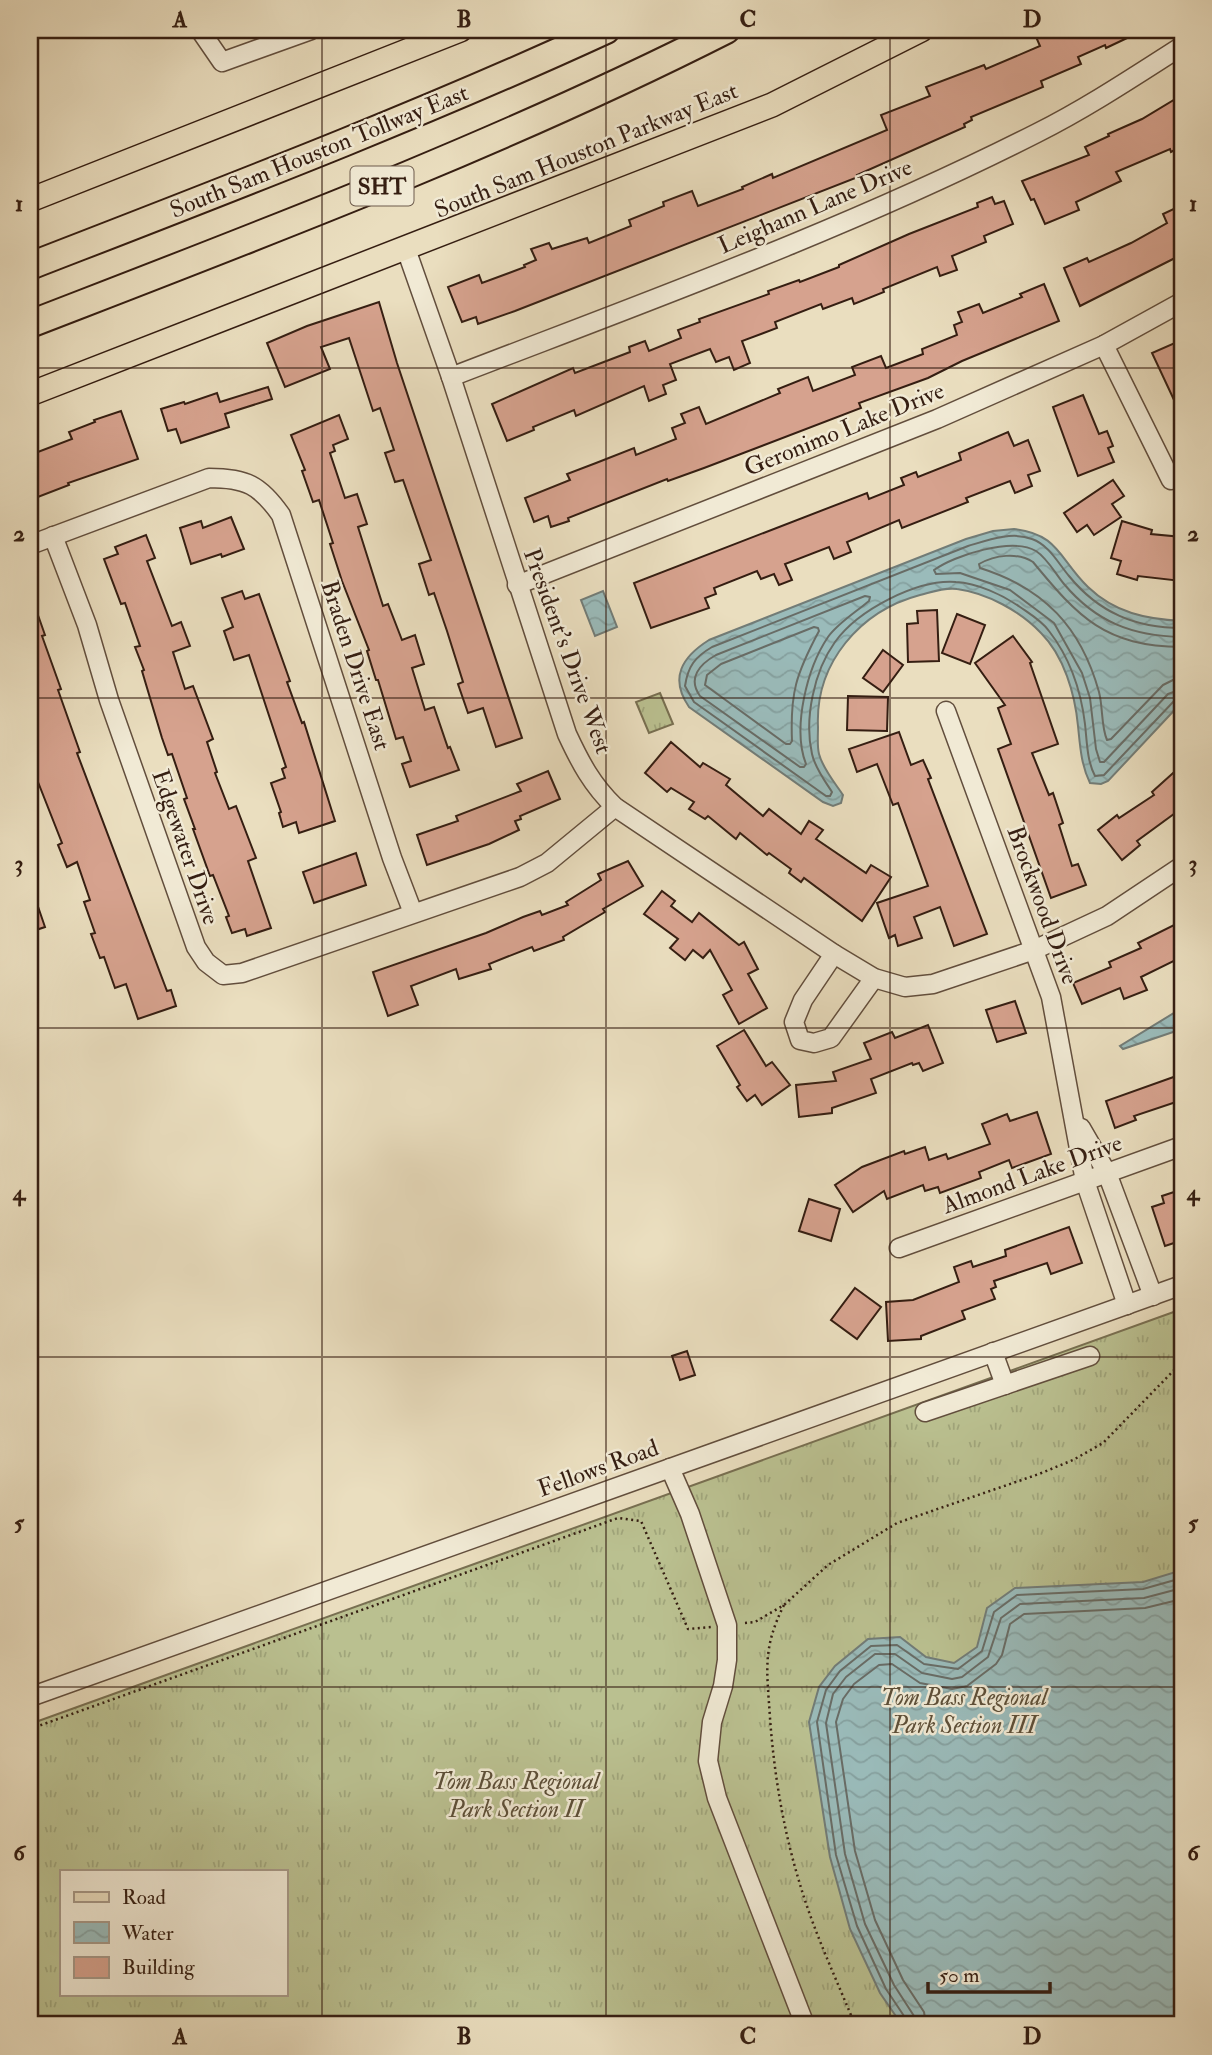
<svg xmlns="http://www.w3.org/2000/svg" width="1212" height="2055" font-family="'IM FELL Double Pica',serif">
<defs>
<pattern id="grass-tufts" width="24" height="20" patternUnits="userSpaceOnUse" patternTransform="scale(1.75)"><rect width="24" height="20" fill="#bac090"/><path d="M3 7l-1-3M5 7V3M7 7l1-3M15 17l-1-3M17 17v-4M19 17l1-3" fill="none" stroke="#a0a57b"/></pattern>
<pattern id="water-waves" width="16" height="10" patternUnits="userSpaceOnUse" patternTransform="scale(1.75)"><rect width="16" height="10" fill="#9abbba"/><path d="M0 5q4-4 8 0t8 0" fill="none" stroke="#85a09f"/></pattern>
</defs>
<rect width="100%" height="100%" fill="#eadebf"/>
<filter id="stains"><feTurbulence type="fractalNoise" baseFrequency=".00286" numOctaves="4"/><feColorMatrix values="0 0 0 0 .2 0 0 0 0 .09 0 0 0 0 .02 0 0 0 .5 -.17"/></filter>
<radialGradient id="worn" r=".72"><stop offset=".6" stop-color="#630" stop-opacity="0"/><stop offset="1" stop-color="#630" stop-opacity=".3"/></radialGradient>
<g fill="url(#grass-tufts)" stroke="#786f51" stroke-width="2" fill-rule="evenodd">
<polygon points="660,693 673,724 649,733 636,702"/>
<path d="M1182,1309v716h-1152v-301zM61,1871h224v123h-224z"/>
</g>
<g fill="url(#water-waves)" stroke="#727c77" stroke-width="2">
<path d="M1014,529c45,5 45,30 74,58 27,26 58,32 94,34v81l-74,79 -7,3 -11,-1c-9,-18 -10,-38 -12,-57 -3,-32 -14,-70 -37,-93 -21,-22 -54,-40 -84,-44 -12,-2 -25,3 -37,6 -60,16 -105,68 -102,132 0,8 -1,19 1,27 4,15 16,29 24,41l-2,8 -8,3 -10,-4 -134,-95c-20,-29 -7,-50 20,-67l257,-101 27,-8z"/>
<polygon points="603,591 617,627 595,636 581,600"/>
<polygon points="1182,1008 1182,1029 1123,1049 1120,1046"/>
<polygon points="1182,1570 1182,2025 902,2025 880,1993 850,1929 830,1857 809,1722 819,1687 835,1666 868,1639 900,1637 926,1657 954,1663 977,1647 987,1608 1015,1588 1143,1582"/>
</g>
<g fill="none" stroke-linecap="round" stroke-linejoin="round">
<g stroke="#686c66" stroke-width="2">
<path d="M865,596l5,1 -1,4c-13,11 -31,22 -41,36 -21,31 -36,91 -22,127l-2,3h-4l-100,-71c-13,-18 0,-32 16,-41z"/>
<path d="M814,627l4,1 1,3c-23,43 -29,62 -27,110l-2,3h-4l-81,-59 2,-10 14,-11z"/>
<path d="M1182,628c-46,0 -83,-15 -113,-52 -11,-13 -20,-31 -37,-37 -20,-8 -44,1 -64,7l-256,101c-17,10 -24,19 -27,39l9,16 132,94h4l2,-4c-7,-11 -17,-24 -20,-38 -8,-35 2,-83 23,-112 23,-32 82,-63 121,-60 21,1 47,13 64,25 10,7 22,14 29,24 21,27 32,60 36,93 2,18 2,37 10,52l9,-1 70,-74 8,-3"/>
<path d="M1182,637c-50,-1 -86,-15 -118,-53 -9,-11 -17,-26 -28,-33 -24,-14 -81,4 -102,19l2,4 24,-1 50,17 44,33 28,50 8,25 6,51 4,13h4l64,-68 14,-5"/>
<path d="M1182,647c-77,-1 -103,-29 -149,-85 -16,-10 -38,-7 -54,2l1,4c64,20 101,59 119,124 4,15 2,34 8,48l4,-1 52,-54 10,-5 9,-1"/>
<polyline points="907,2025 906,2019 886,1989 857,1926 836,1855 817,1722 826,1690 840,1671 871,1646 897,1645 924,1664 958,1669 982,1651 994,1612 1017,1595 1143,1589 1182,1578"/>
<polyline points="916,2025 914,2016 894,1985 865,1924 845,1854 826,1723 833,1694 846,1677 875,1654 895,1654 922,1673 952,1679 962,1677 988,1657 1001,1618 1020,1604 1144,1598 1182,1588"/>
<polyline points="926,2025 924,2012 903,1980 875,1920 855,1851 836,1722 843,1699 854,1684 879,1665 892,1664 920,1683 952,1689 967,1686 996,1664 1002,1655 1010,1624 1024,1614 1145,1608 1182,1599"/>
</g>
</g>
<g fill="#d6a28e" stroke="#351e12" stroke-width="2">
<polygon points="1033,30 1144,30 1106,48 1105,45 1078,57 1081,64 1041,81 1043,87 971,117 972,120 964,124 965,127 857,175 858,177 515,311 478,324 476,317 462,322 448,287 479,275 482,283 525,267 524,265 536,260 531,249 549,243 552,249 587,238 589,243 631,226 629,220 664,206 663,202 692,191 698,206 743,189 742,187 772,174 773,178 887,130 881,115 930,96 926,87 984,65 986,69 1040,46"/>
<polygon points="1182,95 1182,146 1171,152 1170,149 1116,172 1121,181 1076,202 1079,210 1045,224 1034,199 1031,200 1022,181 1089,155 1085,147 1109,136 1108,134 1142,119"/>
<polygon points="992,197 995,204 1004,201 1013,224 984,236 986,242 952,256 957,270 940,276 937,267 883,289 884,292 854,304 852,298 823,309 821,304 775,322 777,328 742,341 750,363 734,370 729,357 716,362 710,349 670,364 676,380 663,385 666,394 649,401 644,386 576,416 574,410 533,427 534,430 507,441 492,404 573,368 575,373 630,352 629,347 645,341 649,351 681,338 678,330 700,322 699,319 769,294 768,291 799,280 800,282 839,267 839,265 909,234 978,207 977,203"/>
<polygon points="1182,205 1182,251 1175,254 1177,257 1080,306 1064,268 1087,258 1089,262 1131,243 1167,223 1163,214"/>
<polygon points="1044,284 1059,321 962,361 928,378 859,403 861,408 704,468 668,481 667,479 568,518 569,521 551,527 548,516 534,522 525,498 570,480 567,474 596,463 634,448 636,455 676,439 672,428 685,423 681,414 699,407 706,424 780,393 778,389 808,377 813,391 855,375 852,367 881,356 886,368 923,354 922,349 957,335 954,325 962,322 958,312 979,304 983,313 1022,297 1020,294"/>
<polygon points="379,302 397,363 522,738 496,747 483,708 468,713 458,684 463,682 447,631 434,593 429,595 419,564 431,560 403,480 395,482 385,453 394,450 380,408 373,411 349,338 321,347 330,369 285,387 267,343 307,326"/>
<polygon points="1177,342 1182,355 1182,417 1152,353"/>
<polygon points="268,387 272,399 225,414 229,427 181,443 176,429 168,431 161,409 184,402 185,404 217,393 220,402"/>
<polygon points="1083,395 1099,434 1107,431 1113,446 1108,448 1114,462 1078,476 1053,407"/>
<polygon points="121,411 138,459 68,483 69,485 30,500 30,455 72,439 69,432 95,422 94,420"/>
<polygon points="339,415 348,439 333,445 335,451 330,453 345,498 357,494 367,524 358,527 383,606 388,604 402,640 415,635 424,664 412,668 425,710 434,707 448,748 450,747 459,770 410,787 402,764 411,761 403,737 396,739 378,680 376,680 367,651 369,650 342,581 330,544 333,543 319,500 313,502 302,471 305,470 291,435"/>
<polygon points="1008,432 1014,446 1028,440 1040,471 1028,475 1032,486 1015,493 1010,481 966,498 968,502 902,528 899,520 847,542 851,552 834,559 829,547 785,564 792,580 779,585 774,574 761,579 757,571 714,588 716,594 705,598 709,608 651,628 634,583 867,493 869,499 904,485 901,478 916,472 918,477 961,460 959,453"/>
<polygon points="1113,480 1124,496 1112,504 1121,517 1094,535 1087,525 1077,532 1064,513"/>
<polygon points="231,517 244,549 222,557 221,554 191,564 180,528 201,521 203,528"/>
<polygon points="1122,521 1152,530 1151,534 1182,537 1181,581 1138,576 1137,580 1117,574 1121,561 1111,558"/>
<polygon points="146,535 155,558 147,561 172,626 181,622 190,646 173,652 185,689 193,686 213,739 207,742 217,772 215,773 229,809 236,806 256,858 248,861 271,928 247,936 245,929 232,933 226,917 229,916 213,875 210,876 193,829 195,829 184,799 187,798 172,754 168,755 162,738 142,671 144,670 135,647 140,646 125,603 121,604 104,559 118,554 115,547"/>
<polygon points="242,591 245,599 259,594 290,681 287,682 302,723 304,722 335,821 299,833 296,822 283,827 279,813 281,812 271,783 285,778 282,769 286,767 249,655 234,660 224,631 233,627 222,598"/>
<polygon points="32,598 45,635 42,636 61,689 58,690 80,752 77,753 167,991 171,990 176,1006 138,1019 126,984 115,988 104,957 100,958 91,934 95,933 84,902 90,900 77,862 67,867 58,845 62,843 38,782 30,752 35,748 30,734 30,599"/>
<polygon points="937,610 939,661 908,662 907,624 918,623 917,611"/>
<polygon points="957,614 985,625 970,664 942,653"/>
<polygon points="1013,636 1032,662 1030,663 1058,744 1032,753 1049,795 1053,793 1063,823 1059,825 1072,866 1078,864 1086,885 1051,898 998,749 1011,744 998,708 1005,705 975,663"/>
<polygon points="883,650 903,665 883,692 863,678"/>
<polygon points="848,696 888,697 887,731 847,730"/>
<polygon points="899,732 911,765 923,760 931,778 928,779 987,934 954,946 940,907 914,917 922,938 898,946 895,935 889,938 877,903 928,886 898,803 893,805 877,764 857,772 849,749"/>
<polygon points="671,742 700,767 703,763 730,779 726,785 763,816 769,809 801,834 809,821 823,830 816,839 866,873 871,865 891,877 862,921 804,878 801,882 789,873 791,869 769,853 767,855 740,833 736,839 708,816 705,819 689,809 694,802 671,788 667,792 645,773"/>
<polygon points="1182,765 1182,808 1137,841 1140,845 1122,860 1098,830 1117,815 1119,818 1154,795 1152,792"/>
<polygon points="548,771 560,799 520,816 521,819 515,821 519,830 489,844 427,865 417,835 458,821 456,816 521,791 517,784"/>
<polygon points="356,853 366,885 314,903 303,872"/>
<polygon points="628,861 643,886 603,909 605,912 563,937 564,940 534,951 532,947 489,964 491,969 459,979 456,969 411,986 418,1005 388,1016 373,972 486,933 523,917 540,911 542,915 568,905 566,902 601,880 598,874"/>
<polygon points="30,889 32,889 45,927 30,932"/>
<polygon points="662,891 675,901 671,906 692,922 699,913 739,945 744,942 758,969 748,974 767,1008 739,1024 723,995 732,990 710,950 703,958 693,950 685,960 670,948 678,939 644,914"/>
<polygon points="1182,921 1182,957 1141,977 1147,990 1124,999 1120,988 1082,1004 1073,983 1111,967 1109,962 1141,948 1138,943"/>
<polygon points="1015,1001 1026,1033 997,1042 986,1010"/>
<polygon points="928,1025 943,1063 923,1071 919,1063 913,1065 912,1063 871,1079 876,1093 832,1108 832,1113 799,1117 796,1085 836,1081 833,1072 871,1059 864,1043 892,1032 895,1038"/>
<polygon points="744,1030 766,1066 772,1062 790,1085 762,1105 755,1095 747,1101 737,1087 740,1085 717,1046"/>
<polygon points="1182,1074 1182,1100 1134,1116 1136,1120 1115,1128 1106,1101"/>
<polygon points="1037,1112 1051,1154 1012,1168 1009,1160 979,1172 981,1178 940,1193 938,1187 925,1191 923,1185 887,1199 884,1191 853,1212 835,1185 862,1167 904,1151 905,1154 925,1147 929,1160 946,1154 948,1159 990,1144 982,1124 1007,1114 1010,1121"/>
<polygon points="1180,1190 1182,1198 1182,1227 1176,1229 1180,1241 1165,1246 1152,1207 1164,1203 1162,1196"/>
<polygon points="809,1199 840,1209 831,1241 799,1231"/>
<polygon points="1069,1227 1082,1263 1051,1274 1047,1263 994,1281 996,1287 991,1289 995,1299 962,1311 965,1319 921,1336 921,1339 888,1341 886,1302 913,1300 959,1282 954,1267 971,1261 973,1267 1006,1256 1005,1250"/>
<polygon points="855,1288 881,1307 857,1339 831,1320"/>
<polygon points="687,1351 695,1375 680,1380 672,1356"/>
</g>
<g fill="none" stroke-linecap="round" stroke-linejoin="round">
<g stroke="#624e3d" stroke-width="21">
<g id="minor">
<polyline points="200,30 222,62 311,30"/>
<path d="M406,249l45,128 116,357c13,28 25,51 48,73l219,147 40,24 31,9 28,-3 101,-34 73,-34 75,-50"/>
<polyline points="1104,345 1171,480"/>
<path d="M451,377c197,-76 397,-148 586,-244 50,-25 98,-57 145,-87"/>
<polyline points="53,536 87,625 109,700 196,947 206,962 223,975 242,973 520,877 547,863 615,807"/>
<path d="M30,545l179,-67c37,0 51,7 72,37l111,343 21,55"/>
<polyline points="517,585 937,419 1104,345 1182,302"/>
<polyline points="946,711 1051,997 1085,1181 1127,1305"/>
<polyline points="834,954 803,1000 794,1022 800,1040 814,1043 831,1038 874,978"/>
<polyline points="1081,1128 1107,1173 1153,1296"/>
<polyline points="899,1248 1182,1146"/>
<polyline points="993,1352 1005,1385"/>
<polyline points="925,1412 1090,1356"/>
<polyline points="670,1468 690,1514 727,1625 727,1660 723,1686 712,1722 708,1761 717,1798 805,2025"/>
<polyline points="30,1697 1182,1285"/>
</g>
</g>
<g stroke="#351e12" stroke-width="26">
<g id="major">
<polyline points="30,200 460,30"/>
<polyline points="30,394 772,105 921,30"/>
</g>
</g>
<g stroke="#351e12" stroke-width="30">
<g id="highway">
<path d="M30,266c193,-75 387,-149 576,-236"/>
<path d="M30,324c235,-91 471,-180 696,-294"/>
</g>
</g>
<g stroke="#351e12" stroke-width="2.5" stroke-dasharray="2 3.5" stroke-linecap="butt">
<path d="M784,1605c-22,44 -17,65 -14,113 4,55 13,110 29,163 14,49 37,97 56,144"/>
<polyline points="745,1623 755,1622 784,1605 828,1565 897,1523 1039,1474 1073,1460 1103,1443 1182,1362"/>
<polyline points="30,1729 618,1518 641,1521 688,1629 711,1627"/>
</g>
<use href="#minor" stroke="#f1ead5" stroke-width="18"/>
<use href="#major" stroke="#eadebf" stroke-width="23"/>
<use href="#highway" stroke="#eadebf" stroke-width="26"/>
</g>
<path fill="none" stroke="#351e12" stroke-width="2" stroke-opacity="0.55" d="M322,30v1995M606,30v1995M890,30v1995M30,368h1152M30,698h1152M30,1028h1152M30,1357h1152M30,1687h1152"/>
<g text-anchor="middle" stroke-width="5" stroke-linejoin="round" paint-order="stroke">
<rect fill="#f1ead5" stroke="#6d5b4c" stroke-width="2" x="350.5" y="166.5" width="63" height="39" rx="5"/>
<g font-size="23" font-weight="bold" fill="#351e12">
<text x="382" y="194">SHT</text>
</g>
<g font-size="24" fill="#351e12" stroke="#f1ead5">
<text transform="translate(586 150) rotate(-22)" y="8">South Sam Houston Parkway East</text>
<text transform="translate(319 151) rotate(-22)" y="8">South Sam Houston Tollway East</text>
<text transform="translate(815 206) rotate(-23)" y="8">Leighann Lane Drive</text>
<text transform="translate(844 429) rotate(-22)" y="8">Geronimo Lake Drive</text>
<text transform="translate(568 651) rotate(70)" y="8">President's Drive West</text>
<text transform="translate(356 665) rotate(72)" y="8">Braden Drive East</text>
<text transform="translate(186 847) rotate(71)" y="8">Edgewater Drive</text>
<text transform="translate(1043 905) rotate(70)" y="8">Brockwood Drive</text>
<text transform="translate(1032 1174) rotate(-20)" y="8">Almond Lake Drive</text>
<text transform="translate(598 1468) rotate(-20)" y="8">Fellows Road</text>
</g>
<g font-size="24" font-style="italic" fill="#5d4f38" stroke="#f1ead5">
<text x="964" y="1705">Tom Bass Regional<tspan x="964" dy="28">Park Section III</tspan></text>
<text x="516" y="1789">Tom Bass Regional<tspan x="516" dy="28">Park Section II</tspan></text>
</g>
</g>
<rect width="1212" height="2055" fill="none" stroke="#eadebf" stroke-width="77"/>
<rect x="60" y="1870" width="228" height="126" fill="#f1ead5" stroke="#a69887" stroke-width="2"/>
<rect x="74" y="1892" width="35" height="10" fill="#eadebf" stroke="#a69887" stroke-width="2"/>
<text x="122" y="1904" font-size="21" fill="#351e12">Road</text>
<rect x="74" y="1922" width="35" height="21" fill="url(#water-waves)" stroke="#a69887" stroke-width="2"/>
<text x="122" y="1940" font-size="21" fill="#351e12">Water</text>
<rect x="74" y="1957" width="35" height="21" fill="#d6a28e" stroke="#a69887" stroke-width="2"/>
<text x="122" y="1974" font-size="21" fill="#351e12">Building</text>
<path d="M928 1982v10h122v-10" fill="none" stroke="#351e12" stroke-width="3.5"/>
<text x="939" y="1982" font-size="21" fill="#351e12" stroke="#f1ead5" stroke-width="5" paint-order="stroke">50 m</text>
<rect x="38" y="38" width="1136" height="1978" fill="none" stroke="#351e12" stroke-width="2.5"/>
<g font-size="23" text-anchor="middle" font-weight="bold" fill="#351e12">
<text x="180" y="27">A</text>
<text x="464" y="27">B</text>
<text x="748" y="27">C</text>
<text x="1032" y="27">D</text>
<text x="19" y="211">1</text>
<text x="1193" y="211">1</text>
<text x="19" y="541">2</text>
<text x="1193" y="541">2</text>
<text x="19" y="871">3</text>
<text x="1193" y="871">3</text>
<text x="19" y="1200">4</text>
<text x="1193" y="1200">4</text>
<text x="19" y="1530">5</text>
<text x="1193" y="1530">5</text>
<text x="19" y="1860">6</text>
<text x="1193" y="1860">6</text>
<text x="180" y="2044">A</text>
<text x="464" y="2044">B</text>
<text x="748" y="2044">C</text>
<text x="1032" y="2044">D</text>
</g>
<rect width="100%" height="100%" filter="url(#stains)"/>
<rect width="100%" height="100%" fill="url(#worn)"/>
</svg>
